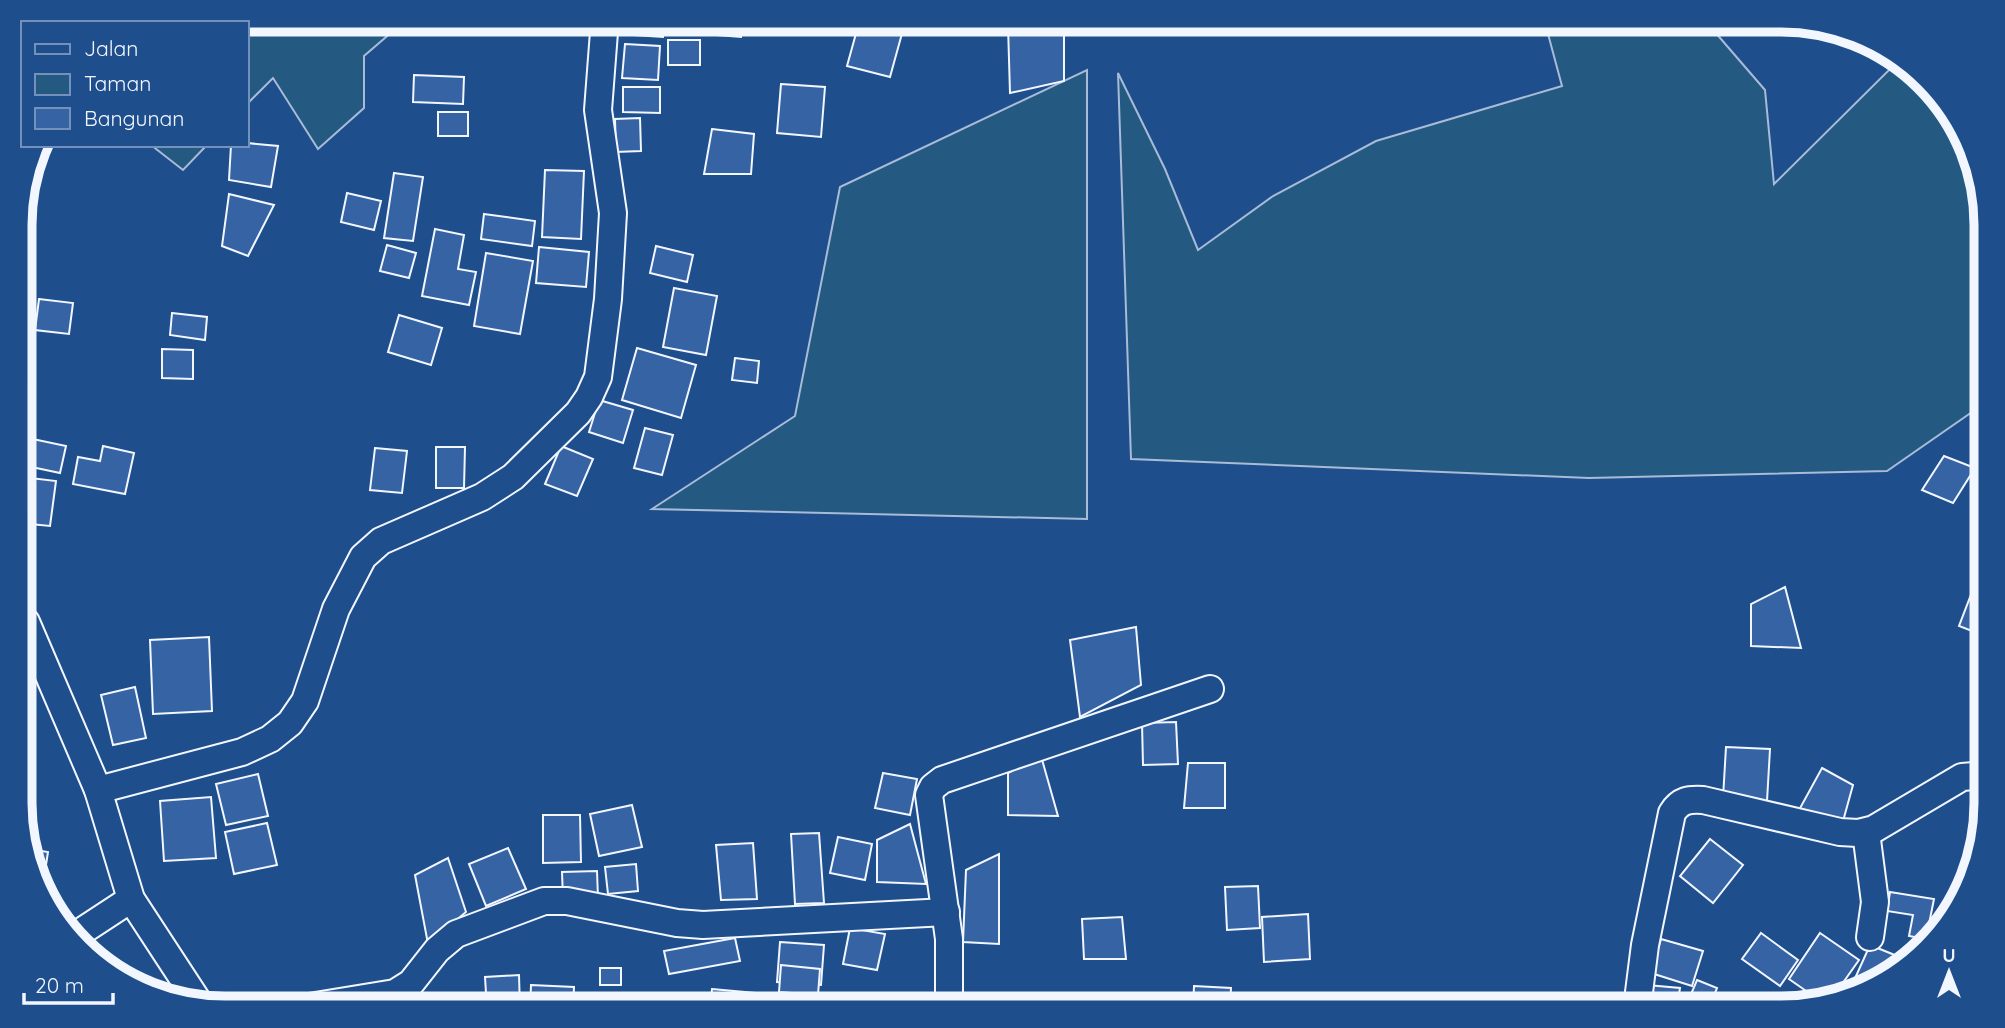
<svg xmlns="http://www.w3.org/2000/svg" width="2005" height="1028" font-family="Quicksand,sans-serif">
<rect width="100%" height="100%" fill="#1f4e8c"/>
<g fill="#245a82" stroke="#a8bbd7" stroke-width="2">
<polygon points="225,19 407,19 364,56 364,108 318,149 273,78 247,104 247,23 207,23"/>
<polygon points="1544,19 1690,19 1708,24 1765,90 1774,184 1891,68 1899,64 1951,110 1984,198 1985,403 1887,471 1589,478 1131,459 1118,73 1165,169 1198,250 1273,196 1376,141 1562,86"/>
<polygon points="1087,70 1087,519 652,509 795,416 840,187"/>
<polygon points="151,145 207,145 183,170"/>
</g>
<g fill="#3563a3" stroke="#f2f6ff" stroke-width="2">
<polygon points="619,19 664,19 663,37 619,34"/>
<polygon points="694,19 743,19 741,37 692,33"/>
<polygon points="749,19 785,19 785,28 748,27"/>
<polygon points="860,19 906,19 890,77 847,66"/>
<polygon points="1008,26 1064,26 1064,81 1010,93"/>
<rect x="668" y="40" width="32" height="25"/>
<polygon points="625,44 660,46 658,80 622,78"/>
<polygon points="414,75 464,77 463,104 413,102"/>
<polygon points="781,84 825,87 821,137 777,133"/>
<polygon points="623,87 660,87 660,113 623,112"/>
<rect x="438" y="112" width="30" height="24"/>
<polygon points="640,118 641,151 616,152 615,119"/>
<polygon points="712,129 754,134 751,174 704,174"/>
<polygon points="247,143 278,146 271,187 229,180 231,145 247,145"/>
<polygon points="545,170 584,171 581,239 542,237"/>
<polygon points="394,173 423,177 413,241 384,238"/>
<polygon points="347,193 381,201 374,230 341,222"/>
<polygon points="229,194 274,205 248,256 222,246"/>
<polygon points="484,214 535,221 532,246 481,239"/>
<polygon points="435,229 464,235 458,269 476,272 469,305 422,296"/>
<polygon points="387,245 416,253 409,278 380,271"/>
<polygon points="656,246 693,255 687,282 650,273"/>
<polygon points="539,247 589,252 586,287 536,283"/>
<polygon points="20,250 30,251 26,283 20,282"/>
<polygon points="486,253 533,261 520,334 474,326"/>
<polygon points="674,288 717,296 706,355 663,347"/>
<polygon points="39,299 73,303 69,334 35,330"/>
<polygon points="172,313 207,317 205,340 170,335"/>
<polygon points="399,315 442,328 431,365 388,352"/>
<polygon points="637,348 696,365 681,418 622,400"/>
<polygon points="162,349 193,350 193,379 162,378"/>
<polygon points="735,358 759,361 757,383 732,380"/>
<polygon points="599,400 633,410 623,443 589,432"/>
<polygon points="645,428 673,435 662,475 634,468"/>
<polygon points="28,438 66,446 60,473 22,465"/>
<polygon points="103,446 134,453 125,494 73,484 78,457 100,461"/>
<polygon points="561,446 593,459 577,496 545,484"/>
<polygon points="436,447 465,447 464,488 436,488"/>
<polygon points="375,448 407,451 402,493 370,490"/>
<polygon points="1944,456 1975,468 1953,503 1922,490"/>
<polygon points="22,477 56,481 50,526 20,523"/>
<polygon points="1785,587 1801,648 1751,646 1751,604"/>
<polygon points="1972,592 1985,597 1985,636 1959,626"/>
<polygon points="1136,627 1141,685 1080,717 1070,640"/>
<polygon points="209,637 212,711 153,714 150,640"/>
<polygon points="135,687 146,738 113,745 101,695"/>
<polygon points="1176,722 1178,764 1143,765 1142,723"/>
<polygon points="1726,747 1770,749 1767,801 1723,798"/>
<polygon points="1041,756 1058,816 1008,815 1008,773"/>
<polygon points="1188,763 1225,763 1225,808 1184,808"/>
<polygon points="1822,768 1853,785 1840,832 1799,810"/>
<polygon points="883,773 917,779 910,815 875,808"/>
<polygon points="258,774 268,816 226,825 216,784"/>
<polygon points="211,797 216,858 164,861 160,801"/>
<polygon points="632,805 642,847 599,856 590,814"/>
<polygon points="543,815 580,815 581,862 543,863"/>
<polygon points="267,823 277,865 234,874 225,832"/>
<polygon points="910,824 926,884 877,882 877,840"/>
<polygon points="819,833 824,903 795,904 791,834"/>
<polygon points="838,837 872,844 865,880 830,873"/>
<polygon points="1710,839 1743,865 1713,903 1680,876"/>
<polygon points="753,843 757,899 721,900 716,845"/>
<polygon points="508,848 526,889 486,906 469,864"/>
<polygon points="29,849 48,852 43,884"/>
<polygon points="999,854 999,944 963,942 966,870"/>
<polygon points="448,858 466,912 428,944 415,875"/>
<polygon points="636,864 638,891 608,894 605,867"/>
<polygon points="597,871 598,898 563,899 562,872"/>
<polygon points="1258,886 1260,928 1227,930 1225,887"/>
<polygon points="1890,892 1934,899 1926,939 1909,936 1913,915 1887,911"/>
<polygon points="1308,914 1310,959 1264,962 1262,917"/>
<polygon points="1122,917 1126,959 1084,959 1082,919"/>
<polygon points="850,928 885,934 877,970 843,964"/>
<polygon points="1761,933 1798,960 1780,986 1742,959"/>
<polygon points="1820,933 1859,960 1835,994 1819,1000 1789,979"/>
<polygon points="735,938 740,961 669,974 664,951"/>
<polygon points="1661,939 1703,951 1692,986 1651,973"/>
<polygon points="780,942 824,945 821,985 777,982"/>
<polygon points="1870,945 1907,960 1894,974 1857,987 1852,985"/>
<polygon points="781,965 820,969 818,995 779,992"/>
<rect x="600" y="968" width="21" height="17"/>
<polygon points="519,975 520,1009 487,1009 485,977"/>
<polygon points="1697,980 1717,988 1709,1008 1686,1006"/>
<polygon points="531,985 574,987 573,1009 530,1009"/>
<polygon points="1647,985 1680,988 1677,1008 1644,1008"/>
<polygon points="1194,986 1231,988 1230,1005 1256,1006 1256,1008 1193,1008"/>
<polygon points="712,989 755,993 753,1009 710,1009"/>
<rect x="584" y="993" width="29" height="16"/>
<polygon points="621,999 640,1001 639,1009 620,1009"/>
<polygon points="769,999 814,1003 814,1009 768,1009"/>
<rect x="384" y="1001" width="43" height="8"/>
</g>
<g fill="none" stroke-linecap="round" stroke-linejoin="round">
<g stroke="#f2f6ff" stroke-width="30">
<g id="street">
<polyline points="21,616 26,622 98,790 131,899 199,1003"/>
<polyline points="98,790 242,752 270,739 290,723 305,701 336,609 363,557 381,541 482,497 513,477 578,413 589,397 598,377 608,299 613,213 598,110 605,19"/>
<polyline points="1866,832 1875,902 1870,937"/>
<polyline points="73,937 131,899"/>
<path d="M1637,1008l8,-63 27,-132c8,-13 17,-14 31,-13l137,32 18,1 16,-4 88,-52 24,-2"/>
<polyline points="297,1009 395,993 411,983 437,950 456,934 544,901 567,901 677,923 703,925 946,912"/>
<polyline points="949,1009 949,939 929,795 933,787 942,780 1210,689"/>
</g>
</g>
<use href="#street" stroke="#1f4e8c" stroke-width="26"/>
</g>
<path d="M0 0H2005V1028H0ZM225 32H1781A193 193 0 0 1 1974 225V803A193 193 0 0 1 1781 996H225A193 193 0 0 1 32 803V225A193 193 0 0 1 225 32Z" fill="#1f4e8c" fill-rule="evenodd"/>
<path fill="none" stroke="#f2f6ff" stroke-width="9" d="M225 32H1781A193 193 0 0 1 1974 225V803A193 193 0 0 1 1781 996H225A193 193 0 0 1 32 803V225A193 193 0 0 1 225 32Z"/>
<rect x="21" y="21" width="228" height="126" fill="#1f4e8c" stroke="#7391ba" stroke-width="2"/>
<rect x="35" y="44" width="35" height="10" fill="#1f4e8c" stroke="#7391ba" stroke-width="2"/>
<text x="84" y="56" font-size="21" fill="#f2f6ff">Jalan</text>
<rect x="35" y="74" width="35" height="21" fill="#245a82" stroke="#7391ba" stroke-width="2"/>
<text x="84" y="91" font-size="21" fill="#f2f6ff">Taman</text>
<rect x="35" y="108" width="35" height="21" fill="#3563a3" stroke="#7391ba" stroke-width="2"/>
<text x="84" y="126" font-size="21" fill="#f2f6ff">Bangunan</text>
<g transform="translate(1949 972)" stroke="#1f4e8c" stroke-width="5" paint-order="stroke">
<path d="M0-5L12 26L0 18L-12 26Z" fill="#f2f6ff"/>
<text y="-10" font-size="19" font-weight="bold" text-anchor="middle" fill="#f2f6ff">U</text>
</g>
<path d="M24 993v10h89v-10" fill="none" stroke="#f2f6ff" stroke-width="3.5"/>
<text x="35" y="993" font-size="21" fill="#f2f6ff" stroke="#1f4e8c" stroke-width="5" paint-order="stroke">20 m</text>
</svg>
